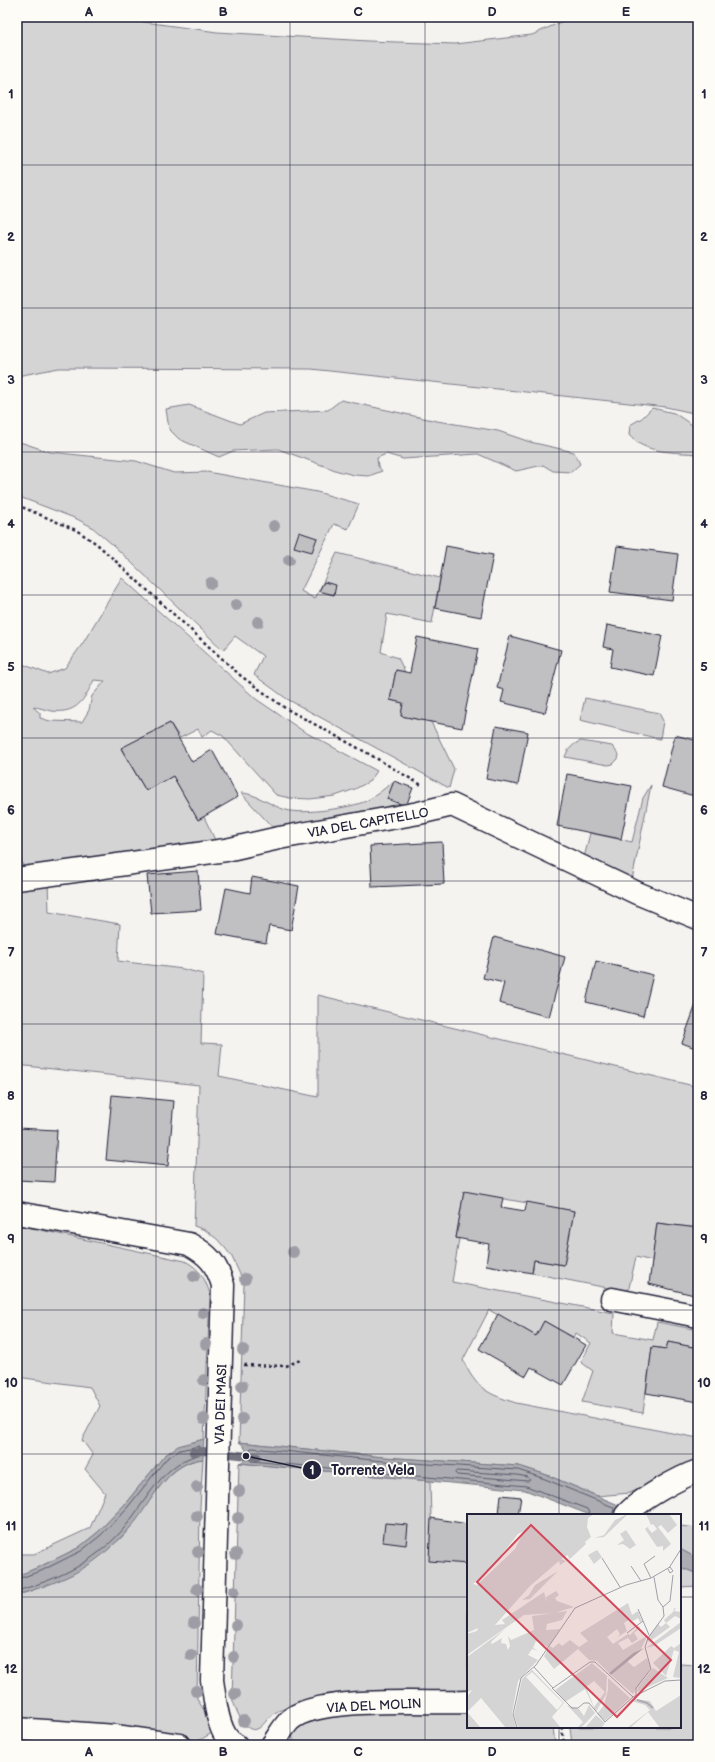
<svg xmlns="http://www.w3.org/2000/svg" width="715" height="1762" font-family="'Balsamiq Sans',sans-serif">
<rect width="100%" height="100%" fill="#f4f3ef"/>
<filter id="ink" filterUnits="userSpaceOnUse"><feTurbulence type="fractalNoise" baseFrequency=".025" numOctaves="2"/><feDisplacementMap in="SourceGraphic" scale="8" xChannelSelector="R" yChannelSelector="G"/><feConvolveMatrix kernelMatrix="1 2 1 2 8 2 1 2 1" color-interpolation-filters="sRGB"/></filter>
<g filter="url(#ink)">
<g fill="#d5d4d5" stroke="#7c7b88" fill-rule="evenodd">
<polygon points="85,17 108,17 217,32 368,41 455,44 532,35 572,17 698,17 698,414 666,407 311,369 59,368 17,376 17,19"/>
<polygon points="341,400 437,421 498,431 530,442 574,452 580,464 571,472 553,471 543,465 516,471 478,454 403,459 386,454 377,458 378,466 382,471 369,476 354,475 338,471 278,449 233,451 219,457 179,439 169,429 166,409 189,405 240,424 264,413 328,410"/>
<path d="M652,408l22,5 24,16v25c-22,-2 -54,0 -69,-19l1,-10 12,-7z"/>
<polygon points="17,441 50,452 136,461 174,473 207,472 317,492 359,504 348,529 334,524 301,591 315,599 337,553 440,578 432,623 387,614 381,652 398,658 405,672 396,670 390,700 403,703 401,716 431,722 454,769 449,788 287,699 254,675 263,656 235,636 223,650 113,545 92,527 77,519 17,496"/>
<path d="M122,578l134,121 47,32 74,40 -7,10 -15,8 -20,7 -25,3 -20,-1 -14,-3 -53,-59 -11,-6 -10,7 -4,-8 -18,9 -10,-15 -49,26 25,42 27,-15 25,44 6,-3 13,27 -193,25 -7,-22v-185l31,12 17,-6 18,-25zM94,680l11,1 -13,15 -3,14 -7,12 -32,-1 -10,-3v-5l-7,-6c6,0 12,3 19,4 25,3 32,-11 42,-31z"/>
<polygon points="585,698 659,713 663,721 660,739 580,720"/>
<path d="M581,741l31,5 7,9 -1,4 -5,5 -5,1 -43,-8c2,-7 9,-14 16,-16z"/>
<path d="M394,781l-7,18 19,7 -132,23 -33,-36c15,0 30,13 45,17 16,5 65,-2 80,-9 10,-5 19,-13 28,-20z"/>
<polygon points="651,785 632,880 584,858 590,833 632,842 643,798"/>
<path d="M48,881l1,31 71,12 -2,37 65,8 20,5 -2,69 21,1 -3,32 99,21v-102l380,92v141l-41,-5 -5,38 -16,-4 -8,35 -96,-19 2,-13 30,5 10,-54 -110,-19 -8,46 3,1 -7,43 162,31 -1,20 40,7 4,-18 41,8v18l-30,-6 -2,7 -14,-2 -9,66 -61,-11 11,-31 -12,-9 10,-19 -15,-10 -3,4 -29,-16 -8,15 -47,-26 -26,50c13,29 25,34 53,43l182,35v23l-68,32 -33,3 -50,-21 -28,-9 -136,-9 -144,-15 5,-159 -12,-26 -6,-8 -9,-10 -12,-9 -11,-4 5,-141 -182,-20v-174z"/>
<path d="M17,1225l168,36c15,8 20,17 25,33l-6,145 -28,9 -12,8 -40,49 -26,27 -20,16 -39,19 -22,9v-22h17l56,-26 15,-35 -20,-24 8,-14 -11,-15 18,-34 -10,-19 -73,-10z"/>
<path d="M203,1459l-3,48 -3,192c6,10 15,21 15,34l-12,7 -183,-15v-130l14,-4c21,-12 42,-24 63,-37 8,-4 19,-9 26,-15 25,-25 44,-77 83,-80z"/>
<path d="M239,1463l191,18 1,37 37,46v131l-175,11c-6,2 -15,4 -20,8 -6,4 -10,13 -16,15 -13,5 -22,-22 -25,-31z"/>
<polygon points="680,1526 698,1528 698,1559 680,1549"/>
<polygon points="680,1567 698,1574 698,1586 680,1587"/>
<polygon points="680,1664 698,1665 698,1745 572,1745 570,1727 680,1727"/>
<path d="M468,1709v18h85l2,18h-258c-2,-3 -6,-8 -4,-12 3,-12 25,-15 36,-18z"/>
</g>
<g fill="#acacb2" stroke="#757582">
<path d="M204,1439l-1,20c-34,3 -49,38 -67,62 -10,12 -22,24 -34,34 -25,21 -55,31 -85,40v-19l22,-9 39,-19 20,-16 26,-27 40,-49 14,-10z"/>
<polygon points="239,1442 383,1457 519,1466 547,1475 621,1506 614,1515 590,1515 525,1490 239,1463 244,1461 247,1452 243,1445"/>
<polygon points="680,1549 698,1559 698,1574 680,1567"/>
</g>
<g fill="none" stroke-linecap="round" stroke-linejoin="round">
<g stroke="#59596b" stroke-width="1">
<polygon points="457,1471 517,1475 528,1477 530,1480 528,1481 457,1475 455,1473"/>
<polyline points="590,1515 587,1509 526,1486 251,1461 249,1459 250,1449 252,1448 383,1461 518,1470 545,1479 613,1507 614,1509 612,1515"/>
<path d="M17,1579l24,-8 40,-20 20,-16 26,-27 39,-49 14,-9 19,-4 -1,9c-40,10 -55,55 -82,82 -30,30 -60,42 -99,54"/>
</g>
<polyline stroke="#757582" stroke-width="8" points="193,1452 203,1451 257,1457"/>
</g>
<g fill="#c0bfc2" stroke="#22223b">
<polygon points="299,532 317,538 312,552 294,547"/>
<polygon points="446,546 493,555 481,617 435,608"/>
<polygon points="617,546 678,554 672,600 610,592"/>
<polygon points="324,582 336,585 334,595 319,591"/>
<polygon points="607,625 662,636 654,676 610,667 613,649 603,647"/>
<polygon points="510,636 561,650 545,713 501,702 504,690 497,688"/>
<polygon points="417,637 478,649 462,728 401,716 403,703 390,700 396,670 410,673"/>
<polygon points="698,657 698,677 694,676"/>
<polygon points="170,723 192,762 212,750 238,797 198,820 173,776 146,791 121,748"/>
<polygon points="496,726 528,732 518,785 486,779"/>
<polygon points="675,735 698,741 698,797 662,787"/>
<polygon points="567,774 632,786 621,839 557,826"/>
<polygon points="394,781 413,788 406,806 387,799"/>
<polygon points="442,842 444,884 372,887 370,846"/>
<polygon points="198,871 201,910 151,913 147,875"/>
<polygon points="252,877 299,886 291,930 269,926 266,943 217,934 226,888 250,893"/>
<polygon points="494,937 565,957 549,1017 499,1003 504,983 483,978"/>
<polygon points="596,961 653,975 643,1016 586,1002"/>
<polygon points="698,999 698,1049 682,1043"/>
<polygon points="112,1095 174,1101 168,1166 106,1160"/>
<polygon points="17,1128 57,1130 54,1182 17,1180"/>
<polygon points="464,1191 503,1198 501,1207 525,1211 527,1202 574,1211 564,1265 534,1260 532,1273 486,1265 489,1244 456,1238"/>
<polygon points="657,1223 698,1228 698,1296 649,1284"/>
<polygon points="498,1314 536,1336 544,1321 586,1345 563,1385 531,1367 526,1376 479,1349"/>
<polygon points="668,1342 698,1348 698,1402 646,1393 652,1347 666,1349"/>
<polygon points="501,1495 521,1497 518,1515 499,1514"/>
<polygon points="431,1518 468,1524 468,1564 429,1561"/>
<polygon points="385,1523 408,1525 406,1545 383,1542"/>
</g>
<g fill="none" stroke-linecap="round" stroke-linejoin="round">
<g stroke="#22223b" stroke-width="25">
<g id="minor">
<polyline points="17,879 226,850 279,838 419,813 452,805 637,893 698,918"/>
<path d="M17,1213l172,31c20,11 27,19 34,41l-11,395c3,18 5,57 24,65"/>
<polyline points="612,1299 698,1316"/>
<path d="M626,1515c11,-14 54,-38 72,-44"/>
<polyline points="17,1729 115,1736 179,1745"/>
<path d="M272,1745c6,-8 11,-18 18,-25 27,-25 139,-16 178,-18"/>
</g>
</g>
<g stroke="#22223b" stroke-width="2.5" stroke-dasharray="3 3" stroke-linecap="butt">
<polyline points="17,505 76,530 97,544 241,676 285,708 369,754 423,786"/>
<polyline points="244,1365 286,1366 300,1360"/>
<polyline points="562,1727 564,1745"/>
</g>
<use href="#minor" stroke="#fdfcf7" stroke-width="22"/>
</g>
<g fill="#9e9da5">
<circle cx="274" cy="526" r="6"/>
<circle cx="289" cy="560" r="6"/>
<circle cx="211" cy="583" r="6"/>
<circle cx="236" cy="605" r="6"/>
<circle cx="258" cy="622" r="6"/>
<circle cx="293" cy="1252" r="6"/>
<circle cx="194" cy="1276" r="6"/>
<circle cx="245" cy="1279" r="6"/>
<circle cx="203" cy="1313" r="6"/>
<circle cx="206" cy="1344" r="6"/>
<circle cx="243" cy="1350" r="6"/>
<circle cx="204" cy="1380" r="6"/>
<circle cx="242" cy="1386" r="6"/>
<circle cx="204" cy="1419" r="6"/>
<circle cx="242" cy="1419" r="6"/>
<circle cx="197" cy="1487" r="6"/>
<circle cx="239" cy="1491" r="6"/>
<circle cx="197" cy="1516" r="6"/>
<circle cx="238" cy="1518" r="6"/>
<circle cx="198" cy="1552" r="6"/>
<circle cx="236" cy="1554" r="6"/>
<circle cx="197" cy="1589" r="6"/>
<circle cx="234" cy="1591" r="6"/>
<circle cx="194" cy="1623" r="6"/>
<circle cx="236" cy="1625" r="6"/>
<circle cx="191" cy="1655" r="6"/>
<circle cx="234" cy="1657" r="6"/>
<circle cx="196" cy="1691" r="6"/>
<circle cx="235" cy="1694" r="6"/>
<circle cx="244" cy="1721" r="6"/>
</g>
</g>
<path fill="none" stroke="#22223b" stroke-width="1" stroke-opacity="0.55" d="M156,17v1728M290,17v1728M425,17v1728M559,17v1498M17,165h681M17,308h681M17,452h681M17,595h681M17,738h681M17,881h681M17,1024h681M17,1167h681M17,1310h681M17,1454h681M17,1597h451M680,1597h18M559,1727v18"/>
<g text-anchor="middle" stroke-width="4" stroke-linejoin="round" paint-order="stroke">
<g font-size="13" fill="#22223b" stroke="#fdfcf7">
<text transform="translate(368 822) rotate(-10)" y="5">VIA DEL CAPITELLO</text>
<text transform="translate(220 1404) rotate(-88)" y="5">VIA DEI MASI</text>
<text transform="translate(374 1705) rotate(-3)" y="5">VIA DEL MOLIN</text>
</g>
</g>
<g transform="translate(467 1514)">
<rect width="214" height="214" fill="#f4f3ef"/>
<path d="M0,0h127l-6,4 -1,9 4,10 -6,5 1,2 -15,14 -2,1 -1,-4 -7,4 5,2 -6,4 -1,-4 -29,25 -35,39 10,-1 -3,-4 42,-28 3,11 -1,-6 10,-6 3,4 -4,3 2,3 17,6 -20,6 -30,2 -57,40v-21l10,-3 1,-3 -11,5zM57,17l-9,18 -38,36 -4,-1 19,-17 26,-33zM161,0l-24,23 -10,1 10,-3 11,-15zM179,0h23l8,11 -9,8 -7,-8 -3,2 13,17 -8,7v-5l-6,1 -12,-18 4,-3 -1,2 4,5 5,-4 -4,-5 -2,1zM159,16l10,15 -6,4 -7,-5 -6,1 7,-5 -4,-6zM130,36l5,7 -8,7 -6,-9zM91,57l-28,28 -8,1 7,-5 6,-10zM161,89l4,12 6,-4 4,10 -2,1 -2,-4 -5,3 -3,-2 -6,4 3,8 -9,6 2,-3 -3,-5 -10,8 6,7 15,-10 2,1 9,-9 1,2 -6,5 4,6 -6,4 -4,-5 -10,5 5,7 24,-14 -6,13 -8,4 -24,20 -12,-12 -8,-1 -11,-11 -24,20 -10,-13 6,-10 3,2 6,-5 3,3 8,-6 9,7 9,-6 -8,-8zM207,94l3,1h-2l-1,2 7,1v7l-6,-3 -9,7 4,4 -21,15 -2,-3 11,-15 3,3 5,-4 -2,-3 9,-8zM100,97l-5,9 -15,4 -1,6 14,-1 -12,18 -12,-6 -3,7 5,3 -6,-2 -4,6 10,5 -20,21 -6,32 4,15h-10l-25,-30 -14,14 14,16h-14v-31l5,-7 -5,2v-35l38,-28 -14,13 1,2 10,-6 -1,5 5,1 2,6 2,-4 -2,-10 3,4 23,-10 -2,-14zM214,108v6l-27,18 -8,2zM214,129v35l-8,-1 6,-25 -5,-2 -8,26 -13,-13 18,-17 3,2zM180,144l4,10 -18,26 -22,-19 16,-14 7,6zM125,149l15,13 -1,18 -10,18 -11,-23 -20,13 -10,-12zM127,167l11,11 -11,15 -8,-20zM186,154l15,10 -31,14 1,-5zM65,156l32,33 -12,14 9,11h-43l-4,-13 8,-36zM65,158l31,31 -6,7 -31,-33zM141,164l22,20 -25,23 -8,-7 7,-9 4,-15zM214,181v33h-21l-12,-16 -18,16h-3l23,-18 -5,-5 -14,-4 4,-2 15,2 6,10zM100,191l12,4 5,7 5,-11 6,8 -14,15h-4l6,-6zM129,201l9,8 -4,5h-16z" fill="#d5d4d5" fill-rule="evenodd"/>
<path d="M177,134l-33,27 -2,-2 24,-20z" fill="#acacb2"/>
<path fill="none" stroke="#acacb2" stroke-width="2" d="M170,186l10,3 6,5"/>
<path fill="none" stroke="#a09fa7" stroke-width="1" d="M135,44l18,29M164,52l10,15M202,54l12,-19M187,63l4,23 5,7M184,64l-7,-14 11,-8M171,95l11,26M160,119l16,-12M67,153l19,21 37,-26h5l38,35 32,-16 16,-1M85,174l20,20h6l6,-5h5l16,19 28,-25M169,182v-8l15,-19 -6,-22 3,-9 16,-22 -1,-9 7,-6 3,-26M50,214l-4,-14 8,-36 15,-13 39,-57 51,-23 25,-7 19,-11 3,4 -3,2 -2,-4"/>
<path fill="#d1495b" fill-opacity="0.15" stroke="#d1495b" stroke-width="2" d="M64,11l140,135 -54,57 -140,-135z"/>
<rect width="214" height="214" fill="none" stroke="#22223b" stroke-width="2"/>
</g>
<path fill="none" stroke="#22223b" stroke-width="1.5" d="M246 1456L312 1470"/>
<g fill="#22223b" stroke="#fdfcf7" stroke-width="1.5">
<circle cx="246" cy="1456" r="4"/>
<circle cx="312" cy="1470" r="10"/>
</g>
<g font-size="12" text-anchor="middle" font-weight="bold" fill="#fff">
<text x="312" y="1474">1</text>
</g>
<g font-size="14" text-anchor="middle" font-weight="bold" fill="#22223b" stroke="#fdfcf7" stroke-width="4" stroke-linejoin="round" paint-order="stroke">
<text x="373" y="1475">Torrente Vela</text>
</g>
<rect width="715" height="1762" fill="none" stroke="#fdfcf7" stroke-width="44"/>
<rect x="22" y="22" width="671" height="1718" fill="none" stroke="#22223b" stroke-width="1.5"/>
<g font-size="13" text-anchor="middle" font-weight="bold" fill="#22223b">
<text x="89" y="16">A</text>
<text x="223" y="16">B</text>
<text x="358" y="16">C</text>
<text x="492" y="16">D</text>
<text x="626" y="16">E</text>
<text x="11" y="98">1</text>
<text x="704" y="98">1</text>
<text x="11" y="241">2</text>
<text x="704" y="241">2</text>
<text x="11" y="384">3</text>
<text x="704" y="384">3</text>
<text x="11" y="528">4</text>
<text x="704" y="528">4</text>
<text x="11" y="671">5</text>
<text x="704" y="671">5</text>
<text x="11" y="814">6</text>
<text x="704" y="814">6</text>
<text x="11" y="957">7</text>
<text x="704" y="957">7</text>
<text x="11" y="1100">8</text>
<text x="704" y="1100">8</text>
<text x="11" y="1243">9</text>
<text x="704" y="1243">9</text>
<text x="11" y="1387">10</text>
<text x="704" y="1387">10</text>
<text x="11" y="1530">11</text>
<text x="704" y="1530">11</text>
<text x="11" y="1673">12</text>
<text x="704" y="1673">12</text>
<text x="89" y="1756">A</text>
<text x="223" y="1756">B</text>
<text x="358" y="1756">C</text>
<text x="492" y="1756">D</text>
<text x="626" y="1756">E</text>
</g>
</svg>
